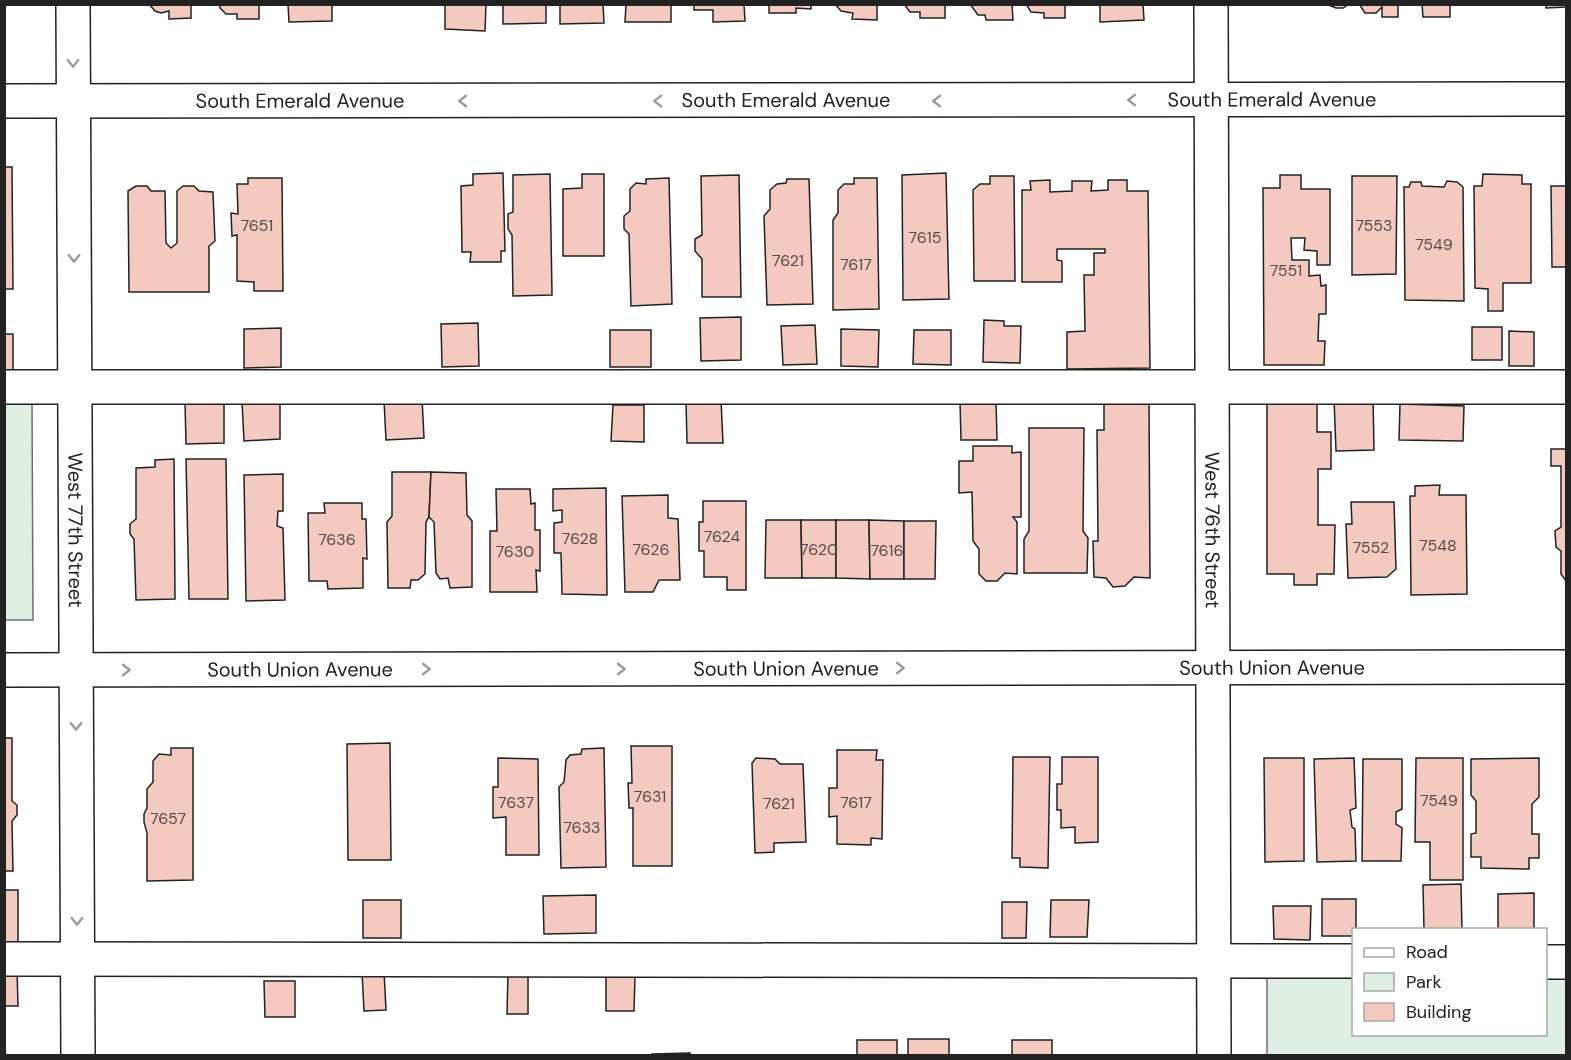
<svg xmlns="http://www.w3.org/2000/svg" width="1571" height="1060" font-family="'DM Sans',sans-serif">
<rect width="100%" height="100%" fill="#fff"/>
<g fill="#e0efe3" stroke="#6f6f6f" stroke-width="1.5">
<polygon points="32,401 33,620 5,620 4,402"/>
<polygon points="1267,973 1353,974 1354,1034 1546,1034 1546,976 1566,976 1566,1055 1267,1056"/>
</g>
<g fill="#f3c9c0" stroke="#222" stroke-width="1.5">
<polygon points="149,4 191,4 191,18 169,19 169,11 161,13 155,11"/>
<polygon points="220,4 259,4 259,19 237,19 237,14 226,14 220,8"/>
<polygon points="288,4 332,4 332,21 289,22"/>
<polygon points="445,4 486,4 485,31 445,29"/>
<polygon points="503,4 546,4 546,23 503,24"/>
<polygon points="560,4 603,4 604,23 560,24"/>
<polygon points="626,4 671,4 671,22 625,22"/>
<polygon points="694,4 744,4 745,21 713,22 713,10 694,10"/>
<polygon points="769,4 811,4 811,9 796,8 796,13 769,13"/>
<polygon points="835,4 877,4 877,20 852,19 853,13 841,11"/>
<polygon points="904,4 945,4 945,18 920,18 920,12 910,12"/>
<polygon points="1012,4 1013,20 986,20 985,15 978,15 970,4"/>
<polygon points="1026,4 1065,4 1065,18 1044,18 1044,13 1031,12"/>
<polygon points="1100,4 1143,4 1144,20 1100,22"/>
<polygon points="1326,4 1349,4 1343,8 1336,8"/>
<polygon points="1359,4 1398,4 1398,17 1382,17 1382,7 1376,13 1365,13"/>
<polygon points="1422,4 1450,4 1450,17 1423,17"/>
<polygon points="1546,4 1566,4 1566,7 1546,8"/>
<polygon points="4,167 12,167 13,289 4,289"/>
<polygon points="503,173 505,251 501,251 501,262 470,262 471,252 462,252 461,186 473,185 473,174"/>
<polygon points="946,173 949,299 903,300 902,175"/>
<polygon points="550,174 552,295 513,296 512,235 508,229 508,214 513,212 513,175"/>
<polygon points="582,174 604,174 604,256 563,256 563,189 582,188"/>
<polygon points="1483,174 1522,175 1522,184 1531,184 1531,283 1503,283 1503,311 1488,311 1488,289 1475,288 1474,186 1482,186"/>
<polygon points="739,175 741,297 702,297 702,259 695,251 695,239 702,235 701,176"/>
<polygon points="1280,175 1301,175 1301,189 1330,189 1330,265 1317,265 1317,251 1304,250 1305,238 1291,238 1292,260 1309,260 1309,276 1320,275 1321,286 1326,285 1326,314 1319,314 1318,341 1325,341 1324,365 1264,365 1263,188 1280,188"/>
<polygon points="990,176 1014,176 1015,281 974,281 973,190 980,184 990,184"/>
<polygon points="1352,176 1397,176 1396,274 1352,275"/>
<polygon points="248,178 282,178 283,291 254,291 254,282 237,281 237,235 232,236 231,213 238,214 237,184 248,184"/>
<polygon points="669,178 672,304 631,306 629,234 624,229 624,216 630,211 630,189 636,183 646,184 646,179"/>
<polygon points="854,178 877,178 879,309 833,310 833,220 838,213 838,190 844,184 854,184"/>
<polygon points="787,179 809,179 813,304 767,305 764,216 770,209 770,190 777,184 786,183"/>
<polygon points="1050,180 1050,192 1072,191 1072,181 1092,181 1091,191 1108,190 1108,180 1127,180 1127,191 1148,191 1150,368 1067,369 1067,332 1085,331 1084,275 1094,275 1094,253 1105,253 1105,249 1057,249 1057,260 1062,261 1062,282 1022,282 1022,190 1031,190 1030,181"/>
<polygon points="1447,181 1457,182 1463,187 1464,301 1405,300 1404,187 1409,187 1411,182 1421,182 1422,186 1444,187"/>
<polygon points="136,186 147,186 151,191 165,191 166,243 171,248 177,243 177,191 183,186 194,186 199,191 213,192 215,241 209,246 209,292 129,292 128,191"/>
<polygon points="1551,186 1566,186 1566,267 1552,267"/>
<polygon points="741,317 741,360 701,361 700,318"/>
<polygon points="984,320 1004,321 1004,326 1021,326 1020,363 983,362"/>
<polygon points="478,323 479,366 442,367 441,324"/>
<polygon points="815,325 817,364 783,365 781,326"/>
<rect x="1472" y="327" width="30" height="33"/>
<polygon points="281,328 281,367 244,368 244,329"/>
<polygon points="841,329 879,330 878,367 841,366"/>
<rect x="610" y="330" width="41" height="37"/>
<polygon points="914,330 951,330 951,365 913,364"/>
<polygon points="1509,331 1534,332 1534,366 1509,366"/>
<rect x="4" y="334" width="9" height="37"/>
<polygon points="1373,397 1374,450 1336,451 1334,398"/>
<polygon points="422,398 424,438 386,440 384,400"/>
<polygon points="1104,398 1149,398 1150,578 1134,577 1125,586 1113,587 1106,578 1094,577 1093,541 1098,541 1097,430 1104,430"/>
<polygon points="721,400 723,443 687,443 686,401"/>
<polygon points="996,400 997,440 961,440 960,401"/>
<polygon points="224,401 224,443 186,444 185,402"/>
<polygon points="280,401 280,439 244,441 242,402"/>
<polygon points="1267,404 1317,404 1317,432 1331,432 1331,469 1318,469 1318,525 1335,525 1334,574 1317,574 1317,585 1294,585 1294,574 1267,574"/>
<polygon points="1400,404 1464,406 1463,441 1399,440"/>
<polygon points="613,405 644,405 644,442 611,441"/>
<polygon points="1029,428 1084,428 1083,531 1088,538 1087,573 1024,573 1024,539 1029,531"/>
<polygon points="973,446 1012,446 1012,453 1021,452 1021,517 1013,517 1017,522 1017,574 1005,573 997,581 986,581 979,574 979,549 973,541 972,492 959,493 959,461 973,461"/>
<polygon points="1551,449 1566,449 1566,581 1561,574 1561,551 1556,547 1555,531 1561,527 1561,466 1551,466"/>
<polygon points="174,459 175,599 136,600 134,539 130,534 130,524 136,519 136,468 155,467 155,460"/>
<polygon points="186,459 226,459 228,599 189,599"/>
<polygon points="392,472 431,472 429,517 426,522 425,574 418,580 411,580 410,588 388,588 387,522 392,516"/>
<polygon points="431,472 466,473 467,515 472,521 472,587 450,588 448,578 440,579 436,573 434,522 429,517"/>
<polygon points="283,474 283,511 278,511 277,526 283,528 285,600 246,601 244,475"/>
<polygon points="1440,485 1439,495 1466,495 1467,594 1411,595 1410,496 1415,496 1415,486"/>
<polygon points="606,488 607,595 562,594 561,553 554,553 554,523 562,522 562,510 553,511 553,489"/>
<polygon points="496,489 530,489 531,504 535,503 535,530 540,530 540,571 536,570 537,592 490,592 490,531 497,531"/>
<polygon points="668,495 668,518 678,519 680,580 659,580 653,592 625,592 622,496"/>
<polygon points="703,501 746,501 746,590 727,590 727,577 704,577 704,551 699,551 699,522 703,522"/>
<polygon points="1351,502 1394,502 1396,569 1387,577 1348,578 1346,524 1352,524"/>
<polygon points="324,503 362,503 362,519 366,519 367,559 363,558 363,588 328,589 327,581 309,581 308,513 325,513"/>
<polygon points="766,520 801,520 802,578 765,578"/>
<polygon points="801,520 836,520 836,578 802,578"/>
<polygon points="836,520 869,520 870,579 836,578"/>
<polygon points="869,520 904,521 904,579 870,579"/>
<polygon points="904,521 936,521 935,579 904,579"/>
<polygon points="4,738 12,738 12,801 17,805 17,815 12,821 13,871 4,871"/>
<polygon points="390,743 391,860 348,860 347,744"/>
<polygon points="631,746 672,746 672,866 633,866 633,808 629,808 628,783 632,783"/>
<polygon points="171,748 193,748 193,880 147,881 147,833 144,822 144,814 147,808 147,789 153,782 153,761 159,754 171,755"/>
<polygon points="604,748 606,867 561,868 559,787 564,782 566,760 570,755 581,754 582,749"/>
<polygon points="837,750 877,750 876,760 883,760 882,839 871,838 871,845 837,844 837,816 829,817 829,788 837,788"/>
<polygon points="1013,757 1050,757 1048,868 1020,867 1020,858 1012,858"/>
<polygon points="1062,757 1098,757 1098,842 1075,843 1075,827 1061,828 1061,810 1057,810 1057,784 1062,784"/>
<polygon points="498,758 538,759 539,855 506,855 506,817 493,818 493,787 498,787"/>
<polygon points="756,758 775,759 780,764 803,764 806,842 774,843 774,852 755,853 752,763"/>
<polygon points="1264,758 1304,758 1304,861 1265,862"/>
<polygon points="1354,758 1356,808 1350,810 1352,827 1355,829 1356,861 1317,862 1314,759"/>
<polygon points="1416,758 1463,758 1463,880 1430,880 1430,842 1415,842"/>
<polygon points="1539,758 1539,797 1532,804 1532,834 1539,834 1539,858 1529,858 1529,869 1481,868 1481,857 1471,857 1471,834 1476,833 1476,801 1471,795 1471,759"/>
<polygon points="1363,759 1402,759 1402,809 1396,812 1396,824 1402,828 1401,861 1362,861"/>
<polygon points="1461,884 1462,930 1424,930 1423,885"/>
<rect x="4" y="890" width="14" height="52"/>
<polygon points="1534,893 1534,930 1498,930 1498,894"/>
<polygon points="596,895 596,933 544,934 543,896"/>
<polygon points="1322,899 1356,899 1356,930 1354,930 1354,936 1322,936"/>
<rect x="363" y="900" width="38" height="38"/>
<polygon points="1051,900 1089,900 1087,937 1050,937"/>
<polygon points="1002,902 1027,902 1026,938 1002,938"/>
<polygon points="1273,906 1311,906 1310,940 1274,939"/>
<polygon points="4,969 17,969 18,1006 4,1006"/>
<polygon points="384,971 386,1010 364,1011 362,972"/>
<polygon points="508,973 528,974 528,1014 507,1014"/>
<polygon points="606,976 635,976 634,1011 606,1011"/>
<polygon points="264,981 295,981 295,1017 265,1017"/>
<rect x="908" y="1039" width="41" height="17"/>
<rect x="857" y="1040" width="40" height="16"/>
<rect x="1012" y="1040" width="40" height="16"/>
<polygon points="690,1053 690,1056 652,1056 652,1054"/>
</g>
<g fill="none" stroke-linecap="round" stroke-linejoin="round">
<g stroke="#222" stroke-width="36">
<g id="minor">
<path id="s1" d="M73,4l5,1052"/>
<path id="s2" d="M1211,4l3,1052"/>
<path id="s3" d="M4,101l1562,-2"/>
<polyline points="4,387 1566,387"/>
<path id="s4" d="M4,670l1562,-3"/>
<polyline points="4,959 1354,961"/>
<polyline points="1546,962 1566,962"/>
</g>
</g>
<use href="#minor" stroke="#fff" stroke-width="33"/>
</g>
<defs><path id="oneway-chevron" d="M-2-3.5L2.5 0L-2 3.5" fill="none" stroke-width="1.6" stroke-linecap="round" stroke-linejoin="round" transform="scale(1.5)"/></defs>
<g stroke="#9c9c9c">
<use href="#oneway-chevron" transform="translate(73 63) rotate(90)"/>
<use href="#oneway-chevron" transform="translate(1132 100) rotate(180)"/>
<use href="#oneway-chevron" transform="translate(463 101) rotate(180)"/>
<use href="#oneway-chevron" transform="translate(658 101) rotate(180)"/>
<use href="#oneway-chevron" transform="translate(937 101) rotate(180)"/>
<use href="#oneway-chevron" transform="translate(74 258) rotate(90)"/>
<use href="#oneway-chevron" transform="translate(900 668)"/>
<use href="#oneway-chevron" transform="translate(426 669)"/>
<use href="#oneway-chevron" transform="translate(621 669)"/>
<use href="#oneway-chevron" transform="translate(126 670)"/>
<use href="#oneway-chevron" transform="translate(76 726) rotate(90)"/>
<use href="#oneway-chevron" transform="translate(77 921) rotate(90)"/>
</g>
<g text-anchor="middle" stroke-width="4.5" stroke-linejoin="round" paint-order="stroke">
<g font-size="16" fill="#564c4a">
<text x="257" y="231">7651</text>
<text x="1374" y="231">7553</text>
<text x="925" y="243">7615</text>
<text x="1434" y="250">7549</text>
<text x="788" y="266">7621</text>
<text x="856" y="270">7617</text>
<text x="1286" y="276">7551</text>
<text x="722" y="542">7624</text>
<text x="580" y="544">7628</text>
<text x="337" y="545">7636</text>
<text x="1438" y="551">7548</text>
<text x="1371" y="553">7552</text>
<text x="651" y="555">7626</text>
<text x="819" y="555">7620</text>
<text x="887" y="556">7616</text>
<text x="515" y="557">7630</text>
<text x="650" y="802">7631</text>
<text x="1439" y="806">7549</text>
<text x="516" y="808">7637</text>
<text x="856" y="808">7617</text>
<text x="779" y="809">7621</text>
<text x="168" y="824">7657</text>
<text x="582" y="833">7633</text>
</g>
<g font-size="20" fill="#222" stroke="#fff">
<text dy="7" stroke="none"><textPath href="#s3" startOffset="1268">South Emerald Avenue</textPath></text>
<text dy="7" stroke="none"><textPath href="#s3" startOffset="296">South Emerald Avenue</textPath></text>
<text dy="7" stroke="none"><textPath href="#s3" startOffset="782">South Emerald Avenue</textPath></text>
<text dy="7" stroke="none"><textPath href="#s1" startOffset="526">West 77th Street</textPath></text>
<text dy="7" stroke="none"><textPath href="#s2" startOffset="526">West 76th Street</textPath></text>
<text dy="7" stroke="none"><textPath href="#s4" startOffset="1268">South Union Avenue</textPath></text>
<text dy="7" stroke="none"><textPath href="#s4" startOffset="296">South Union Avenue</textPath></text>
<text dy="7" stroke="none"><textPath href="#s4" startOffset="782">South Union Avenue</textPath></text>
</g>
</g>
<rect width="1571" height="1060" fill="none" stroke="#222222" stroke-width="12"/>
<rect x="1352" y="928" width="195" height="108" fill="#ffffff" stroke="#a7a7a7" stroke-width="1.5"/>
<rect x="1364" y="948" width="30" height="9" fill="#ffffff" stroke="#a7a7a7" stroke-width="1.5"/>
<text x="1406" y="958" font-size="18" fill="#222222">Road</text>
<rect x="1364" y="973" width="30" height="18" fill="#e0efe3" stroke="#a7a7a7" stroke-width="1.5"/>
<text x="1406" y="988" font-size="18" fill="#222222">Park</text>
<rect x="1364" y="1003" width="30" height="18" fill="#f3c9c0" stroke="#a7a7a7" stroke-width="1.5"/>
<text x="1406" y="1018" font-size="18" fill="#222222">Building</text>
</svg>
